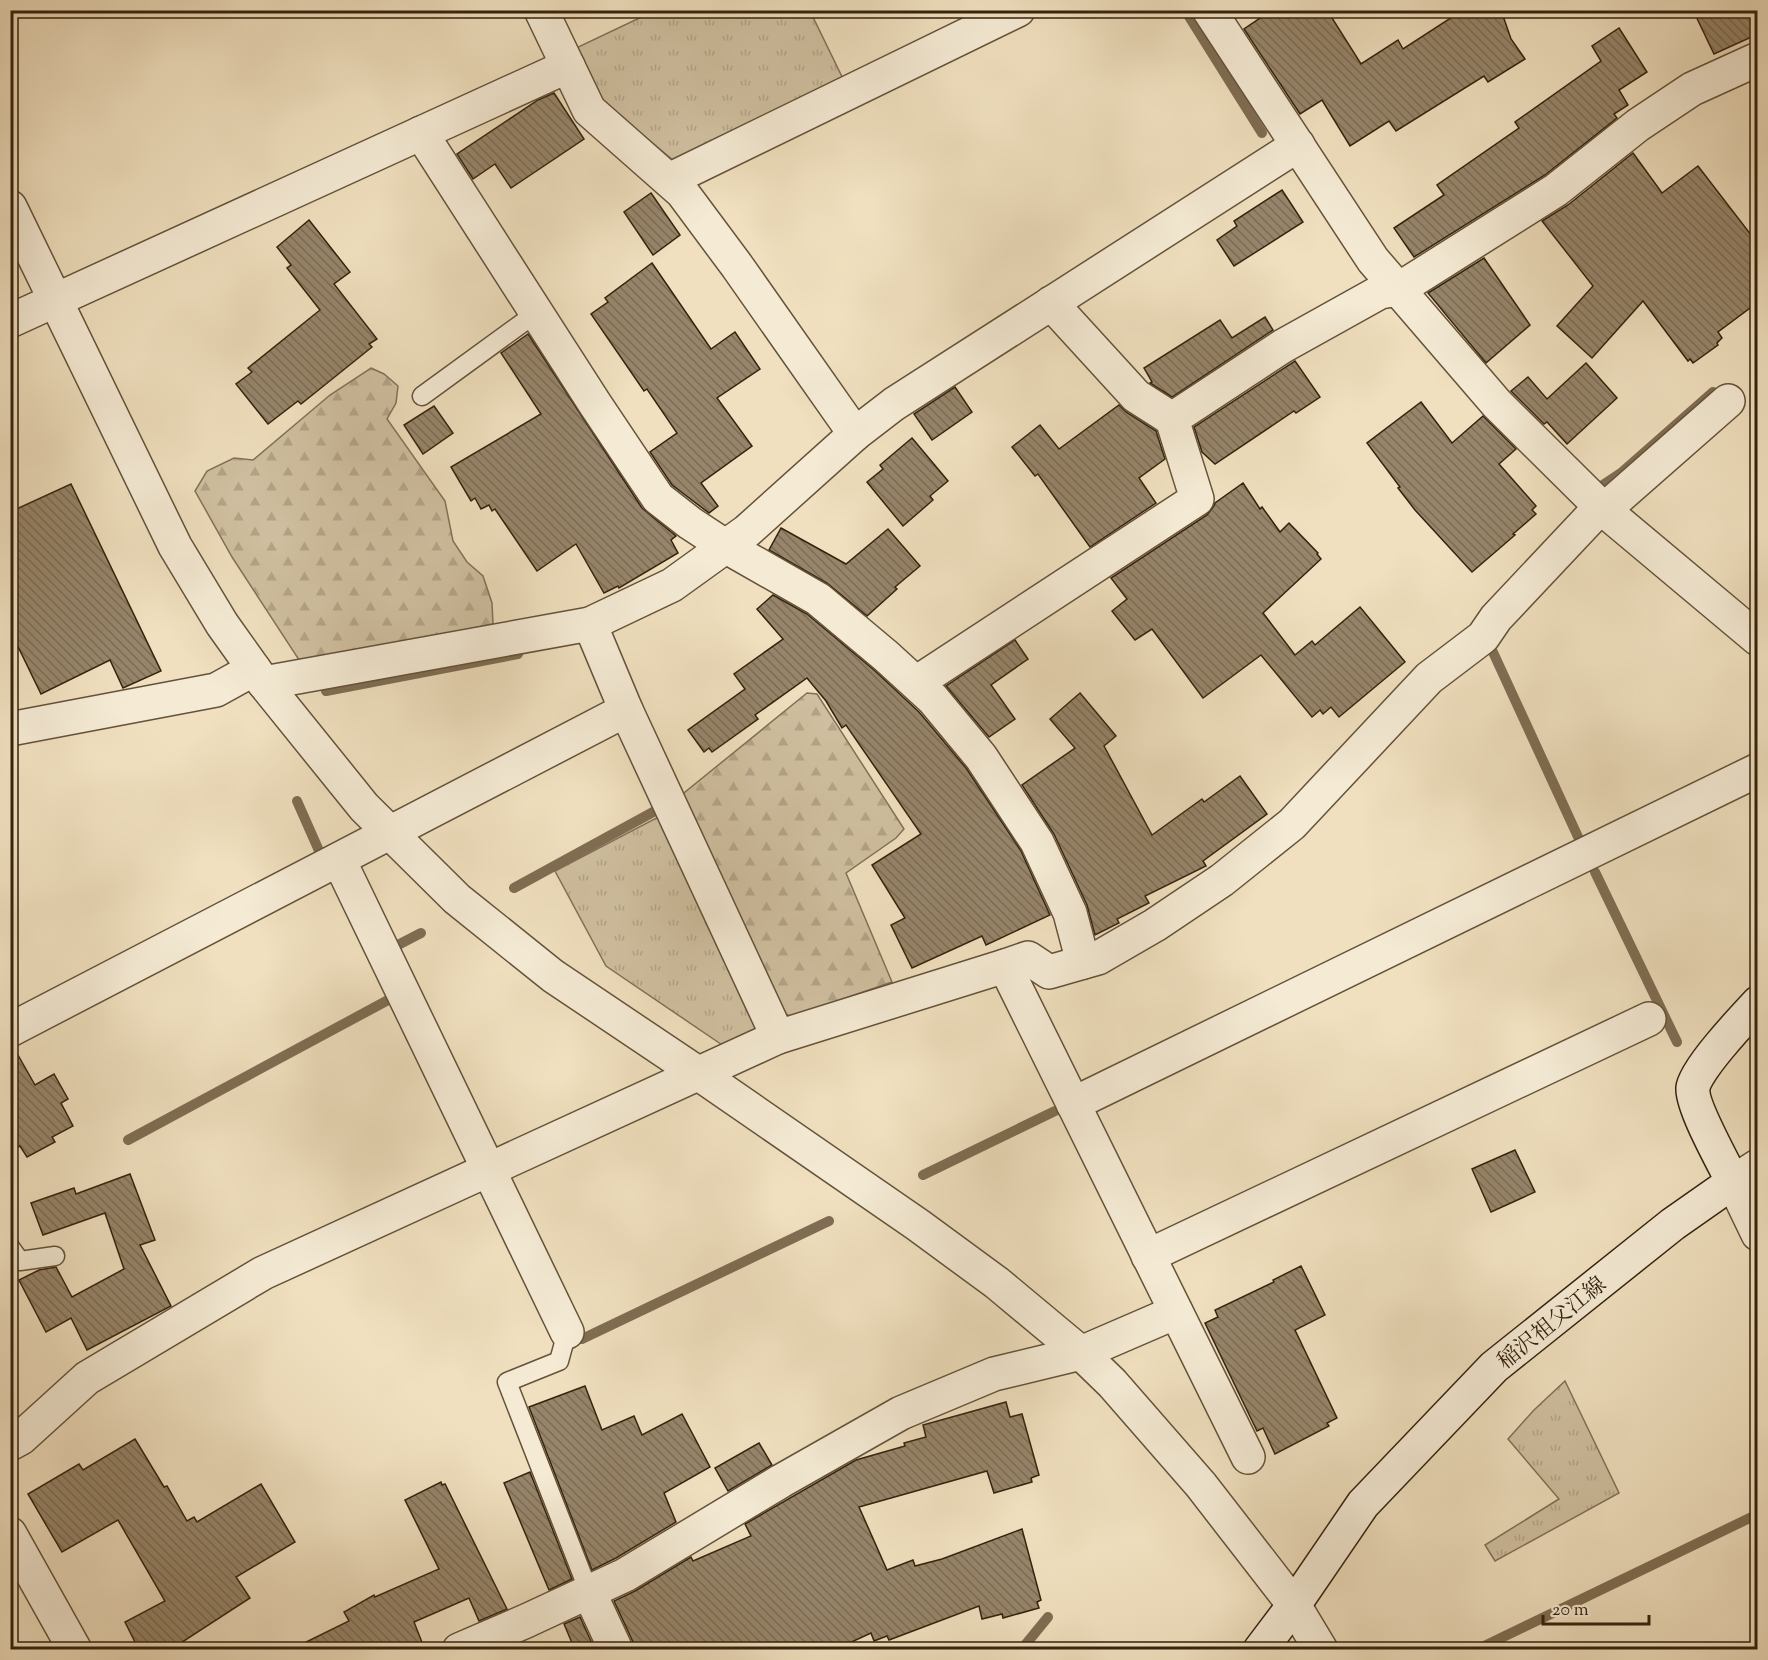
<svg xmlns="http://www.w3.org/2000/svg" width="1768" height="1660" font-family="'Sorts Mill Goudy','Noto Serif JP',serif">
<defs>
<pattern id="grass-tufts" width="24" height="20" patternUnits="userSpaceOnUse" patternTransform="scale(1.5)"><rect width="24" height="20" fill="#d0c0a1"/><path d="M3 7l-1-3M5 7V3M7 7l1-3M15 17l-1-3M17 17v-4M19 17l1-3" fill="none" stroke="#b3a589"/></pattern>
<pattern id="forest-firs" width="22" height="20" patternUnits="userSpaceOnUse" patternTransform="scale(1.5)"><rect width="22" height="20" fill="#d0c0a1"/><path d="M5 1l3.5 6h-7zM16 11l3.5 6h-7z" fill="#b3a589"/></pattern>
<pattern id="building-back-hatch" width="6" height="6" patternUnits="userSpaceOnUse" patternTransform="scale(1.5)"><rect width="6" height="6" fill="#96856a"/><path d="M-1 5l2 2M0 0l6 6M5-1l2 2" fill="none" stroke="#7b6c56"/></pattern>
</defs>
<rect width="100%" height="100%" fill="#f0e0bf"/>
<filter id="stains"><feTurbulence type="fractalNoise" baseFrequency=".00333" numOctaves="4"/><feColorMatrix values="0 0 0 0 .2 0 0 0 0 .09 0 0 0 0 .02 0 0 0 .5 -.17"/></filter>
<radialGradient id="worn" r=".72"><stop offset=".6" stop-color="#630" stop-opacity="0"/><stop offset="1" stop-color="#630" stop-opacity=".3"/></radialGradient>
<g fill="url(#grass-tufts)" stroke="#827157" stroke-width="1.5">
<polygon points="654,11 810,11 846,85 680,166 597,97 574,49"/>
<polygon points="664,814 765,1033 731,1051 606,966 555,871"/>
<polygon points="1565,1381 1619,1493 1495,1561 1485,1545 1559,1499 1508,1439 1534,1410"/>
</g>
<g fill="url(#forest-firs)" stroke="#827157" stroke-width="1.5">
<polygon points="371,368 384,374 398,386 396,403 387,419 445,501 453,541 467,562 483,576 492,603 493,624 301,663 232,557 195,491 207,471 234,458 253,460 330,395"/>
<polygon points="807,693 817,694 904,829 896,838 846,873 892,982 791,1017 781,1011 679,797"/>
</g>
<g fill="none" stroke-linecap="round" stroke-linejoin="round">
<g stroke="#7f6d53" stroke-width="10">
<polyline points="1185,10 1262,133"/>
<polyline points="1600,487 1621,473 1713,392"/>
<polyline points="1492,650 1579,839"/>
<polyline points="326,691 518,654"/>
<polyline points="297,801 320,853"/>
<polyline points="1595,872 1677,1042"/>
<polyline points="514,888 655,811"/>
<polyline points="394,947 421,933"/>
<polyline points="128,1140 390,999"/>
<polyline points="923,1175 1055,1111"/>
<polyline points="582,1339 829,1221"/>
<polyline points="1021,1650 1048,1617"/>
<polyline points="1476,1650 1758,1514"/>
</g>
</g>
<g fill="url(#building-back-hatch)" stroke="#35220d" stroke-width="1.5">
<polygon points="1272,10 1327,10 1361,64 1398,40 1403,49 1463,10 1501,10 1511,39 1525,59 1488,82 1484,76 1396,131 1389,121 1350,146 1322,100 1300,114 1244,29"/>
<polygon points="1693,10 1758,10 1758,34 1714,54"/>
<polygon points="1619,28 1647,72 1619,90 1628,105 1614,114 1617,118 1545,175 1414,257 1394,228 1444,195 1437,185 1519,128 1515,122 1601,61 1592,46"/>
<polygon points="554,93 584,139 511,188 495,164 473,179 457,154 538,100"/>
<polygon points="1633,153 1662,193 1698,166 1758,244 1758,302 1718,332 1722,338 1717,343 1718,345 1693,363 1690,359 1688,361 1643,301 1592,358 1557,326 1593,286 1542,221 1568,205"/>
<polygon points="1282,190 1303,222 1234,266 1217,240 1237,226 1234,221"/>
<polygon points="651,193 680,235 653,255 624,212"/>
<polygon points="309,220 350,272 334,284 377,339 369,344 372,347 301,404 298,401 268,424 236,384 252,372 248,368 320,310 287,268 291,265 277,247"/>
<polygon points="1484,258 1530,325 1486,363 1428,293"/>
<polygon points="652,263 711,349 735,332 760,369 717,398 752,446 701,483 718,506 709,513 672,485 650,452 677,433 647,389 644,391 591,314 608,302 605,298"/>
<polygon points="1265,317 1273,330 1172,397 1150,383 1152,382 1144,368 1220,320 1232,338"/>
<polygon points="528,334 642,508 676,536 671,540 678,553 619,588 618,586 604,593 576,544 537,571 495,509 492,511 489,505 481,509 475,498 471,501 451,467 541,414 501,353"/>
<polygon points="1295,361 1320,397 1296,413 1294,411 1215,464 1202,452 1194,427"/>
<polygon points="1586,363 1617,398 1567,444 1547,422 1544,424 1511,391 1528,377 1547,399"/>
<polygon points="955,387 972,412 932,440 914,414"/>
<polygon points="1421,402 1452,443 1483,416 1516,449 1499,464 1536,506 1532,510 1536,514 1513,534 1515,535 1472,572 1415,510 1398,488 1400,487 1367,443"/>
<polygon points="1119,405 1126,412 1156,431 1165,459 1139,478 1156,503 1090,547 1038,474 1035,476 1012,447 1040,425 1059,449"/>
<polygon points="434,406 453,433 423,454 404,425"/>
<polygon points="912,438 948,481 930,496 933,500 903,526 867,482 883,469 880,465"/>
<polygon points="1243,483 1260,509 1262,507 1280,532 1289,523 1318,553 1317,554 1321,559 1263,613 1295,655 1312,641 1315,645 1360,607 1405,662 1339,717 1331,707 1323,714 1320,710 1312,717 1261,655 1203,698 1152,629 1135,640 1112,611 1127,599 1111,578 1207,515 1214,506 1215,503"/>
<polygon points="71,484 161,671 123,688 110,660 41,694 10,630 10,512"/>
<polygon points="781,528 846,564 888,529 920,566 895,587 897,589 867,616 827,583 769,550"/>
<polygon points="773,595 807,614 874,670 919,712 966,768 1021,851 1050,915 986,945 982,936 912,968 891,925 905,918 872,865 921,834 846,725 842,728 826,701 807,678 755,715 758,719 712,752 709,748 704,752 688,730 745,689 734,674 783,639 757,609"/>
<polygon points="1015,640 1028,659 991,685 1015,719 989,737 946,686"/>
<polygon points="1080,693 1116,736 1104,746 1152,835 1202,799 1204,802 1240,776 1267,814 1203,861 1206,866 1145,896 1149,903 1117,919 1119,923 1095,935 1087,905 1054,834 1022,785 1075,748 1050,719"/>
<polygon points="14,1048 35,1085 54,1074 68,1099 61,1103 73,1126 52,1137 55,1142 27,1157 20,1146 10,1151 10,1049"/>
<polygon points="1515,1150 1535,1192 1491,1212 1472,1169"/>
<polygon points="130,1174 155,1240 140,1245 171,1306 87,1350 71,1318 46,1332 19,1280 39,1270 56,1267 72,1297 124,1269 105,1213 43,1235 31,1203 74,1188 76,1194"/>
<polygon points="1301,1266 1325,1315 1295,1330 1337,1418 1327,1423 1329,1426 1275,1454 1263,1428 1257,1431 1205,1323 1218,1317 1215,1310 1274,1282 1273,1280"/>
<polygon points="585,1386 602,1430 634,1416 642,1435 682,1414 710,1467 664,1493 676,1522 616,1558 592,1570 529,1407"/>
<polygon points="1006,1402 1010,1417 1022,1414 1039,1475 1031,1478 1032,1482 994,1493 987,1471 859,1507 887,1570 913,1560 915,1566 942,1559 1022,1529 1041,1600 1037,1602 1039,1608 1003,1618 1002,1614 982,1619 979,1606 889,1640 887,1636 874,1641 871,1633 834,1650 634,1650 633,1642 614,1601 635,1591 691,1557 693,1561 751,1536 745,1524 856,1460 905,1446 904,1443 926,1437 923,1425"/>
<polygon points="135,1439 164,1487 167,1486 187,1521 194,1517 197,1522 261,1484 295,1542 236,1577 250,1598 170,1650 139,1650 125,1622 165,1601 118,1520 62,1552 28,1494 79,1464 83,1470"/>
<polygon points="759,1443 772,1465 728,1491 715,1468"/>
<polygon points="530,1472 572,1579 549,1590 504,1483"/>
<polygon points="441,1482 442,1485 445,1484 507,1609 479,1621 469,1598 414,1622 425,1650 290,1650 349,1621 344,1612 374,1595 375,1597 439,1569 405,1500"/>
<polygon points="580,1617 595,1650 575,1650 564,1624"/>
</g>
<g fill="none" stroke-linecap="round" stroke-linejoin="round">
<g stroke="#64523a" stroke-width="21">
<g id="service">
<polyline points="422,396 536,313"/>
<polyline points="10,1247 20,1261 55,1256"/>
<polyline points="567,1332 559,1361 507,1382 589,1592"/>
</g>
</g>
<g stroke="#64523a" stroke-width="36">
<g id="minor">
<polyline points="541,10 589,110 682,192 737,266 855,434"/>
<polyline points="1209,10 1373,260 1497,404 1604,510 1758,639"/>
<polyline points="421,133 595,404 658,498 690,523 725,546 818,599 886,656 933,699 981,757 1037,842 1070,913 1083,962"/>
<polyline points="669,180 1018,10"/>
<polyline points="1051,303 1136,396 1172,419"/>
<polyline points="10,321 568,66"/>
<polyline points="590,624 626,710 778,1037 1005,966 1248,1457"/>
<polyline points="264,683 590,624 672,585 747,531 855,434 894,404 1298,145"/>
<polyline points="916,683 1197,499 1172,419 1283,346 1380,292 1399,289 1556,190 1638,125 1692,89 1758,59"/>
<polyline points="10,729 216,690 254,669"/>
<polyline points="339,860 567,1332"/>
<polyline points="1005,966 1028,958 1049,972 1098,958 1155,925 1222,880 1292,824 1429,678 1483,637 1496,618 1593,515 1604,510 1728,401"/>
<polyline points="10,1030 626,710"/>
<polyline points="1073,1104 1758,770"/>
<polyline points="1733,1182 1758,1234"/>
<polyline points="1148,1256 1649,1019"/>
<polyline points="10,1444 21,1438 87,1378 263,1273 778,1037"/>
<polyline points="589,1592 616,1650"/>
<polyline points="459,1650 526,1621 625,1575 781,1481 901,1413 994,1374 1081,1353 1176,1312"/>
</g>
</g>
<g stroke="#64523a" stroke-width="36">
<g id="tertiary">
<polyline points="10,207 175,546 222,624 264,683 364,807 457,899 553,976 708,1080 918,1225 997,1283 1081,1353 1112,1383 1201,1485 1294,1605 1321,1650"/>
<polyline points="1733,1182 1758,1166"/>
<polyline points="10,1534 75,1650"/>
</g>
</g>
<g stroke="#35220d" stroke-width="36">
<path id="secondary" d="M1260,1650l34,-45 69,-101 131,-137 179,-143 60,-42c-9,-18 -42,-77 -40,-94 1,-17 51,-70 65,-85"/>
</g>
<use href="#service" stroke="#f5ebd5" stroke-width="18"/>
<use href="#minor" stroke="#f5ebd5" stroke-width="33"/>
<use href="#tertiary" stroke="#f5ebd5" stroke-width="33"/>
<use href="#secondary" stroke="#f5ebd5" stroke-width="33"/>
</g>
<g text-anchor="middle" stroke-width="4.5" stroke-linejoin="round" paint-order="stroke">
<g font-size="22" fill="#35220d" stroke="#f5ebd5">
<text transform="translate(1551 1322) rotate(-39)" y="8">稲沢祖父江線</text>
</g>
</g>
<rect width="1768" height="1660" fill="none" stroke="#f0e0bf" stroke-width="36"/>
<rect x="12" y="12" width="1744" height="1636" fill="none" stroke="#35220d" stroke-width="3"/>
<rect x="18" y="18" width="1732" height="1624" fill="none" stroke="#35220d" stroke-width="1.5"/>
<path d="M1543 1615v9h106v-9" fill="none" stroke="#35220d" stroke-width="3"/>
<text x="1552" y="1615" font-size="18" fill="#35220d" stroke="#f5ebd5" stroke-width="4.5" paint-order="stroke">20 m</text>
<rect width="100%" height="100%" filter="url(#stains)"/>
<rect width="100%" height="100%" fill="url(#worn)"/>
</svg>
